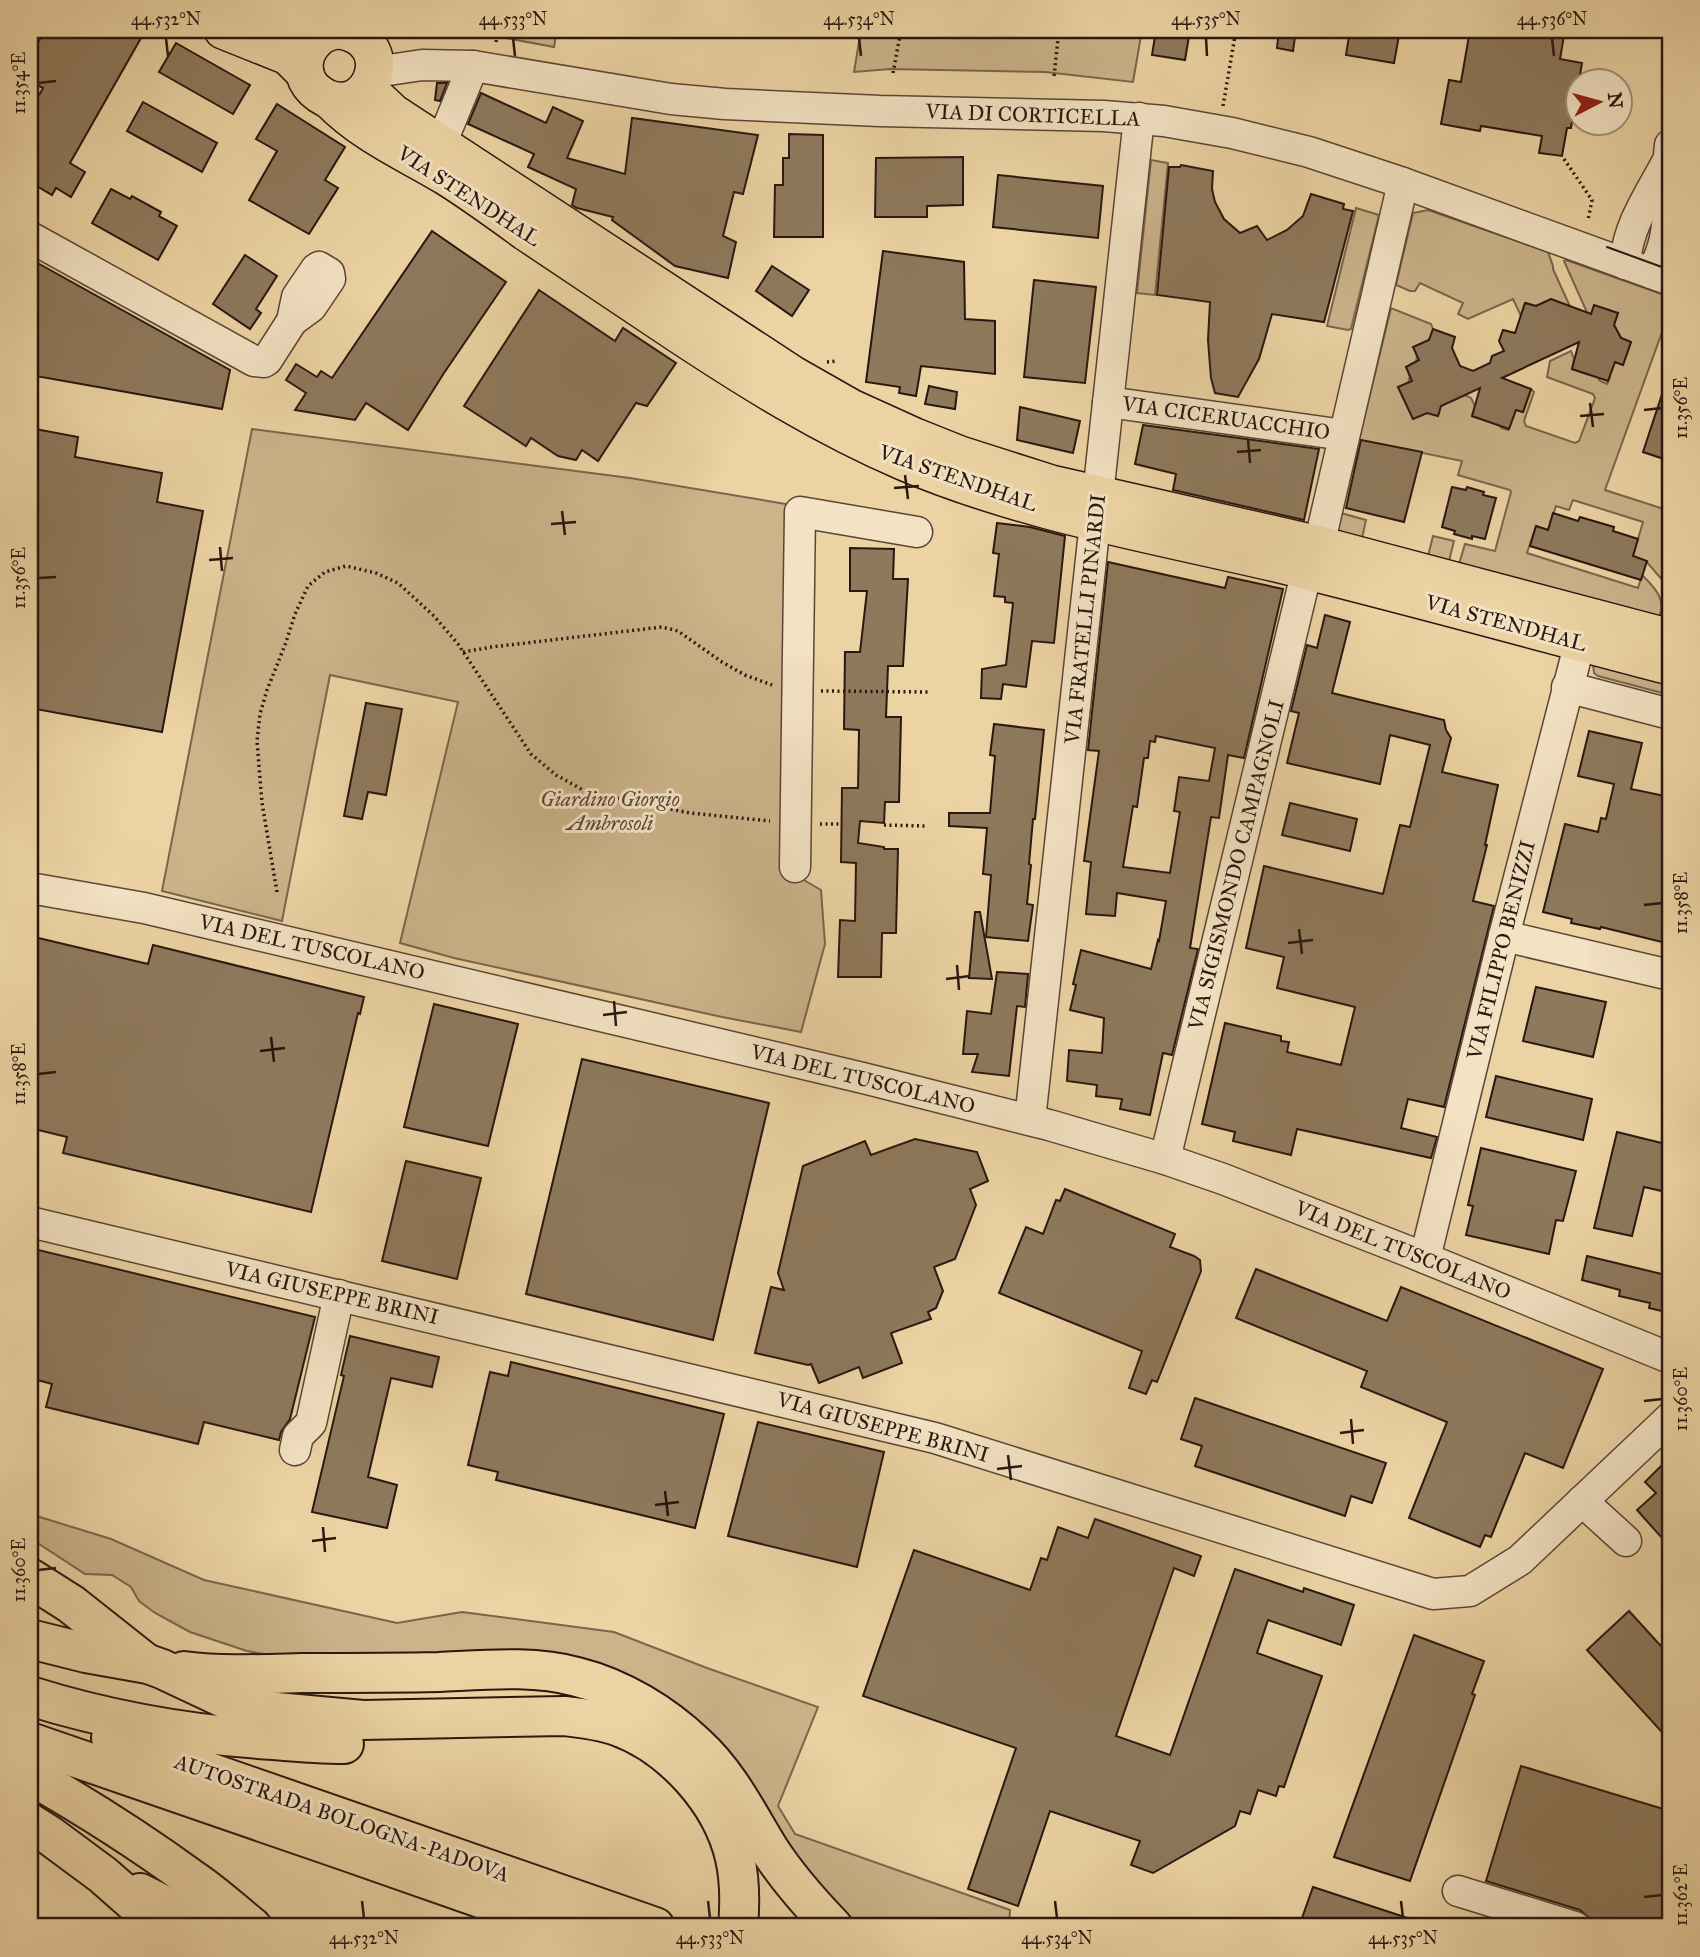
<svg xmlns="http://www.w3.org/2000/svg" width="1700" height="1957" font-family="'IM FELL Great Primer',serif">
<rect width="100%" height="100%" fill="#ecd3a3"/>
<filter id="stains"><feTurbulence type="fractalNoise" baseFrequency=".00286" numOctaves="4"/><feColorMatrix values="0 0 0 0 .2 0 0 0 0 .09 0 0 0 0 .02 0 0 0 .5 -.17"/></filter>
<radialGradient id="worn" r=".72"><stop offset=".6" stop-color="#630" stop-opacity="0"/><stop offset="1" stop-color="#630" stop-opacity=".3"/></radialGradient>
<g fill="#cbb38a" stroke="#7a654d" stroke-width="2">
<polygon points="503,30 557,30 554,47 506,38 502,35"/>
<polygon points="861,30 1142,30 1133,82 1045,72 890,69 854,72"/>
<polygon points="1151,160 1168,163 1155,295 1137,293"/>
<polygon points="1356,208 1379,215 1351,329 1348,330 1327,326"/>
<polygon points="1428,210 1548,252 1553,266 1553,269 1577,322 1563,304 1551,299 1536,306 1526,303 1521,316 1513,299 1468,319 1458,314 1463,303 1420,283 1415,291 1410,291 1396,285 1413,213"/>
<path d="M1566,260l104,37v13l-65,180 65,21v78l-24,-28 -13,-5 10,-34 -70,-22 -4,10 -13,-4 -8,24 -12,-4 -9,27 111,35 4,-13c12,12 25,24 17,42l-200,-53 6,-20 30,7 16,-59 -1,-2 -52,-15 4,-14 -103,-21 32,-132 40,16 2,5 -4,11 -15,7 3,9 -1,6 -10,5 4,9 -2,7 -10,4 15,32 14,-6 11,3 3,-10 24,-11 6,3 4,8 -3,10 18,6h9l2,6 7,2 3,-7 1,-15 11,4 8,-23 3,3 -10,29 2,5 49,17 4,-2 16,-43 -2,-4 -46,-17 3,-16 21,-10 3,8 -2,10 18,6 3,-6 7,12 7,3 3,-7 -2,-6 4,-10 11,4 8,-23 -10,-4 -7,-13 4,-12 -29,4 -25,-56z"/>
<polygon points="252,429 630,478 792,505 783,868 821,890 825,944 801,1032 722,1017 454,958 400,943 458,702 330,675 282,921 162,891"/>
<polygon points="1341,513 1366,520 1362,538 1337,531"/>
<polygon points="1433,536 1454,541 1449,561 1428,556"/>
<polygon points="1593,664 1670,683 1670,695 1598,676 1594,673"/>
<polygon points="30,1514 111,1539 204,1580 397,1623 462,1612 614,1632 707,1668 818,1707 778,1806 795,1834 1010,1910 1009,1927 850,1927 675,1705 276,1656 247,1651 190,1632 155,1613 139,1601 131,1587 112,1575 85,1574 30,1538"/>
</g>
<g fill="#8e795c" stroke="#291710" stroke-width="2" fill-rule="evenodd">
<polygon points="45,30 127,30 141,38 70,163 85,172 71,197 56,188 52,195 30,182 30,112 43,88 30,81 30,57"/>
<polygon points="1156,30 1190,30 1185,60 1152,55"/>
<polygon points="1279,30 1296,30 1293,51 1277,48"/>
<polygon points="1350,30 1400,30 1394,63 1346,55"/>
<polygon points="1470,30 1565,30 1560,59 1582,63 1571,128 1567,128 1562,156 1539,153 1542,136 1481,126 1480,131 1441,124 1449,80 1461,82"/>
<polygon points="176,43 250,85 233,114 159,72"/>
<polygon points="437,83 447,83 440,101 435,100"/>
<polygon points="481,93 546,123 553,107 583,121 567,158 625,174 632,118 758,135 743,194 734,192 723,236 736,242 728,278 675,266 612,220 613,217 577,208 572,205 576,189 528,167 534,154 468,124"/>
<polygon points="143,102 217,143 202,172 127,131"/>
<polygon points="277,104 345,147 325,180 338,188 309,234 249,200 277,151 256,139"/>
<polygon points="789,134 823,135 823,237 774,237 775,185 783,185 783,158 789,158"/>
<polygon points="963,157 963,205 927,206 927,217 875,217 876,158"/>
<polygon points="1181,165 1213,171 1212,189 1215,202 1224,219 1240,233 1257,226 1267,240 1287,230 1303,216 1311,194 1344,204 1343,209 1353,211 1324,322 1272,314 1259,359 1238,397 1215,393 1211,378 1208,340 1210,302 1157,295 1169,167 1180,167"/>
<polygon points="998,175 1103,186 1098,238 993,227"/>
<polygon points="111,189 130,199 132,196 161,212 159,216 177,226 158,260 92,223"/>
<polygon points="432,231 506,282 444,373 408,430 366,403 355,420 295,410 306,393 286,380 296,364 317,377 321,371 332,378"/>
<polygon points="883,251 964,262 965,319 995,321 995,374 921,366 916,396 899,393 900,387 866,382"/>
<polygon points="245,255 277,276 256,309 261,313 250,329 213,304"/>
<polygon points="34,261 230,370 222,409 30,375 30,271"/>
<polygon points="772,266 809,290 792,316 756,291"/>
<polygon points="1034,280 1096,287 1085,383 1024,377"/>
<polygon points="539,290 615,341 623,328 676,363 647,406 636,403 598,461 582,450 576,460 558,456 531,438 526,446 464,406"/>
<polygon points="1551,299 1591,314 1594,305 1618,313 1614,325 1621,338 1631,342 1623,365 1615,362 1608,381 1572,369 1579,342 1502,378 1531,389 1523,412 1516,410 1509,429 1472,416 1480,388 1441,406 1438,416 1427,413 1413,419 1398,387 1412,381 1406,367 1419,360 1413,347 1429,340 1433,329 1455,337 1452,348 1460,366 1473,371 1490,363 1492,356 1504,351 1499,341 1503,330 1515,333 1525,303 1536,306"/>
<polygon points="1667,379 1670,380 1670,461 1643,452"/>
<polygon points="929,386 957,392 955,409 925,404"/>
<polygon points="1020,407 1080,421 1073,453 1017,440"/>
<polygon points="1143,425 1319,449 1304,520 1173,490 1176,474 1135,464"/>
<polygon points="30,428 78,437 75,457 162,473 157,502 203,511 162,732 30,708"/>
<polygon points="1361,440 1422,452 1404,522 1346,508"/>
<polygon points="1452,487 1466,490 1467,487 1484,492 1483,495 1496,498 1485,539 1472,536 1472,539 1454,534 1455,531 1442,527"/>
<polygon points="1553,513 1578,521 1580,517 1614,527 1613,531 1638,539 1633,556 1647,561 1641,580 1530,546 1536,526 1548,530"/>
<polygon points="997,523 1030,527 1065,536 1054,643 1032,641 1026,687 1003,684 1001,699 981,698 982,669 1006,665 1013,603 1005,602 1005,597 994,596 999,554 993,553"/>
<polygon points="850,548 894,549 893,579 908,579 903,666 888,666 886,717 901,717 899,802 885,802 884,823 860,821 858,843 884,847 884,849 898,849 896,933 882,933 881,977 838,977 840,920 855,921 856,863 841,862 842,788 858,788 859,730 844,729 845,652 860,652 867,591 850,591"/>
<path d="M1108,562l117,26 3,-11 55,12 -39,169 -16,-3 -9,63 -8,-1 -21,131 8,1 -26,106 -9,-2 -13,62 -30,-6 2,-10 -26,-3 1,-11 -30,-4 2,-31 33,3 2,-35 -34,-8 6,-25 -3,-1 8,-34 70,19 7,-29 1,1 7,-40 -49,-8 -2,23 -29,-2 5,-52 -7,-1 15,-110 -11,-1zM1156,736l59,12 -6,33 -30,-4 -5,34 6,1 -10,61 -47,-6 10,-61 4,1 7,-49h4l2,-17 5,1z"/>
<polygon points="1325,615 1350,622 1332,693 1444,720 1446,730 1451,738 1442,772 1498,785 1485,845 1487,845 1473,901 1494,906 1444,1107 1408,1099 1401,1128 1437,1137 1431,1158 1297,1129 1291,1155 1233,1141 1235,1132 1202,1124 1225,1023 1281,1036 1281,1041 1289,1042 1287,1052 1341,1065 1355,1007 1277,988 1284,957 1246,948 1264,866 1383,894 1400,825 1410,827 1430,745 1390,735 1380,784 1287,763 1299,713 1291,711 1307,645 1317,648"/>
<polygon points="366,703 402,709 386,795 368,792 362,819 344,816"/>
<polygon points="994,724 1044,730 1035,819 1033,819 1029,864 1031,865 1027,904 1033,905 1028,941 986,937 991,875 983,874 987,828 949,826 949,813 990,813 995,756 990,755"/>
<polygon points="1589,731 1642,743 1631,789 1670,797 1670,944 1601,927 1600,929 1571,923 1572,919 1543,912 1565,824 1598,832 1601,818 1606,819 1614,784 1578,776"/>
<polygon points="1290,803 1357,819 1350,851 1282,835"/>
<polygon points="975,912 980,912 992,979 969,978"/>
<polygon points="30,936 148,964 153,945 364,997 360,1014 358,1013 311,1212 63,1153 67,1137 30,1128"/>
<polygon points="997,972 1028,974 1025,1007 1017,1006 1009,1076 972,1072 978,1054 963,1054 967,1011 991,1014"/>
<polygon points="1536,987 1606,1002 1593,1057 1523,1041"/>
<polygon points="434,1004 518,1024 488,1146 404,1127"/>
<polygon points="582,1059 769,1103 713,1340 526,1294"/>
<polygon points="1496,1076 1592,1099 1583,1140 1486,1117"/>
<polygon points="1617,1132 1670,1145 1670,1193 1644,1187 1632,1236 1594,1228"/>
<polygon points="915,1139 977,1152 988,1181 970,1189 976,1205 955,1259 934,1267 943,1291 936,1308 928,1312 931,1319 891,1333 902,1363 863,1378 859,1367 819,1383 811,1364 808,1365 755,1353 771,1287 784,1290 778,1273 803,1166 865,1141 871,1155"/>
<polygon points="1481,1148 1576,1171 1563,1221 1556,1220 1549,1254 1466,1235 1473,1206 1468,1205"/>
<polygon points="406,1161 481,1178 457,1279 382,1261"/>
<polygon points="1065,1189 1175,1234 1170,1247 1194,1256 1200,1260 1201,1271 1157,1382 1152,1380 1146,1394 1129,1388 1142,1351 999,1293 1026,1227 1043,1234 1056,1200 1060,1201"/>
<polygon points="30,1248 315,1317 290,1419 281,1432 279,1440 204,1422 198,1444 46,1407 52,1384 30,1378"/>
<polygon points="1587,1256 1670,1276 1670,1313 1649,1308 1650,1303 1619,1296 1620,1290 1582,1280"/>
<polygon points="1256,1269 1387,1321 1401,1287 1603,1369 1563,1468 1525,1453 1491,1537 1485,1535 1480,1547 1409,1518 1447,1422 1361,1387 1367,1371 1236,1318"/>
<polygon points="350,1336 439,1357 432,1387 391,1378 368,1477 397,1485 387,1528 312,1512 344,1376 341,1375"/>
<polygon points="511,1362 724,1414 695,1528 496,1480 498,1472 468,1465 490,1372 508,1376"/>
<polygon points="1195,1398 1386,1463 1372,1503 1351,1496 1345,1516 1195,1466 1202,1446 1181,1439"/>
<polygon points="758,1422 884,1452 857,1567 728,1536"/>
<polygon points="1670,1457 1670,1547 1637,1510 1656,1493 1645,1482"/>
<polygon points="1095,1519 1201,1556 1194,1576 1174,1568 1116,1736 1170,1755 1235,1569 1303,1592 1304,1588 1354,1605 1341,1645 1268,1620 1257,1653 1322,1676 1284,1787 1279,1786 1276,1796 1258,1790 1250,1814 1240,1811 1235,1826 1153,1873 1131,1865 1140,1841 1050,1811 1018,1906 968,1889 1016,1748 863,1696 914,1550 1030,1590 1041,1558 1047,1560 1058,1527 1088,1538"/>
<polygon points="1629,1611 1670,1656 1670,1741 1587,1650"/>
<polygon points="1414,1635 1484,1661 1472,1694 1475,1695 1410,1881 1334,1857"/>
<polygon points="1521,1766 1670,1811 1670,1927 1621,1927 1589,1918 1580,1910 1486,1881"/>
<polygon points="1313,1887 1426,1924 1426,1927 1333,1927 1302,1918"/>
</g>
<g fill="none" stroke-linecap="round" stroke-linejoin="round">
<g stroke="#5a4635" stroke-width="33">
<g id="minor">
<polyline points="375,72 422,65 473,66 671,99 725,104 880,111 1104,116 1164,121 1232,133 1309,152 1403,183 1670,280"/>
<polyline points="441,144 473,66"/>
<polyline points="30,237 254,361 264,362 267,360 292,321"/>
<path d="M1625,264c2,-37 24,-68 41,-100"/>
<polygon points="319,267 329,273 330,279 311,307 292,321 297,297 316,269"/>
<path d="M1651,273c26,-41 13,-82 19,-128"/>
<polyline points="1108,402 1344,435"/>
<polyline points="1319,545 1403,183"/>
<polyline points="1567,687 1670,714"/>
<polyline points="795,867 800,512 917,532"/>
<polyline points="30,888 144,908 863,1078 1049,1125 1165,1159 1223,1179 1410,1252 1670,1358"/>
<polyline points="1504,936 1670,975"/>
<polyline points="1030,1120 1139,118"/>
<polyline points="1165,1159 1307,570"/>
<polyline points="30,1222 935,1438 1433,1594 1470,1591 1520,1560 1670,1418"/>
<polyline points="1425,1258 1504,936 1580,642"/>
<polyline points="295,1450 298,1436 311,1423 339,1295"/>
<polyline points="1582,1501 1626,1541"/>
<polyline points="1458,1891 1575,1927"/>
</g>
</g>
<g stroke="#291710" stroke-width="40">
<g id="major">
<polyline points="223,30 288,56 305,73"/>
<path d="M339,30c-24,1 -42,26 -32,50 4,8 11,14 19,18 46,20 74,-57 15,-68"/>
<polyline points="369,85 376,97 393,113 793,375 851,408 915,437 960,455 1051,484 1319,545 1670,638"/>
<path d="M330,100c33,34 77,53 117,77 27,17 53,36 79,55 49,33 98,66 148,99 74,49 149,96 231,131 118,50 247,72 371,101 132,32 263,69 394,103"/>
</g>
</g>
<g stroke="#291710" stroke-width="42">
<g id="highway">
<polyline points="30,1578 71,1604 143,1661"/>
<path d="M30,1639l56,14 62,11 14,5 66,31 24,8 24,4 87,8 201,-4c18,2 36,4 53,10 55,20 105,75 118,132 5,22 5,46 3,69"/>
<path d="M184,1671c39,5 78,3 117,2 46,0 92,0 138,-1 45,-2 94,-7 138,5 44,11 86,37 119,68 32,29 51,68 73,104 18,28 41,54 64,78"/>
<path d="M30,1696c80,25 160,39 244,44 23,2 46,4 70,4"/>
<polyline points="111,1738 655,1927"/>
<polyline points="30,1742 343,1850 563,1927"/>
<path d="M30,1775c56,32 111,67 163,105 21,14 39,31 59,47"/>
<polyline points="30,1823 49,1835 103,1875 162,1927"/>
<polyline points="140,1893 208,1927"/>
</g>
</g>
<g stroke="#291710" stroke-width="3.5" stroke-dasharray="2 3.5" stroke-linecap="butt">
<polyline points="496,42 498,30"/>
<polyline points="893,73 901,30"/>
<polyline points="1054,76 1059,30"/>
<polyline points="1223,106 1236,30"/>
<polyline points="1564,159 1592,200 1588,220"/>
<polyline points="827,362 836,361"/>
<polyline points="463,652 492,647 662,627 678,631 722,662 745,675 772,685"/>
<polyline points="821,691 930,692"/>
<polyline points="820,824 842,824"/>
<polyline points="884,825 927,826"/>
<polyline points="277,892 262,803 257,741 260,714 267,690 285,645 295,614 308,586 325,572 346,566 376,573 398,583 434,616 458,644 531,754 556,775 583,790 616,798 690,813 770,821"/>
</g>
<use href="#minor" stroke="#f3e2c3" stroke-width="30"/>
<use href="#major" stroke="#ecd3a3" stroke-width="37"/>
<use href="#highway" stroke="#ecd3a3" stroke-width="38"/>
<polyline stroke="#291710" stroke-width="2" points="1607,247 1670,270"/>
</g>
<path fill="none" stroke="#291710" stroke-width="2.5" d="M166,38l2,18M513,38l2,18M859,38l2,18M1206,38l1,18M1552,38l2,18M38,83l18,-2M1590,403l3,24M1644,410l18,-2M1580,416l24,-2M1248,439l2,24M1237,452l24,-2M905,475l3,24M894,488l25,-2M562,511l3,24M551,524l25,-2M220,547l2,24M209,560l24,-2M38,578l18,-1M1644,905l18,-2M1299,929l3,25M1288,943l25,-3M957,965l2,25M946,979l24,-3M614,1001l2,25M603,1015l24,-3M271,1037l3,25M260,1051l25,-3M38,1074l18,-2M1644,1401l18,-2M1351,1419l2,25M1340,1433l24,-3M1008,1455l3,25M997,1469l25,-3M665,1491l3,25M655,1505l24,-3M323,1527l2,25M312,1541l24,-3M38,1570l18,-2M1644,1897l18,-2M362,1901l2,17M708,1901l2,17M1055,1901l2,17M1401,1901l2,17"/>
<g text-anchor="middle" stroke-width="6" stroke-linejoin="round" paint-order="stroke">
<g font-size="21" fill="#291710" stroke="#f3e2c3">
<text transform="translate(1033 115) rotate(2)" y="7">VIA DI CORTICELLA</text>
<text transform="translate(469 196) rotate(33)" y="7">VIA STENDHAL</text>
<text transform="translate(1226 418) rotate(8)" y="7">VIA CICERUACCHIO</text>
<text transform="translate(958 478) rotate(19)" y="7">VIA STENDHAL</text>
<text transform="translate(1085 619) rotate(-84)" y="7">VIA FRATELLI PINARDI</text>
<text transform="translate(1506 623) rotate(15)" y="7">VIA STENDHAL</text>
<text transform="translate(1236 865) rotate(-76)" y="7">VIA SIGISMONDO CAMPAGNOLI</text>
<text transform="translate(312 947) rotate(13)" y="7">VIA DEL TUSCOLANO</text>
<text transform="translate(1501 950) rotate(-76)" y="7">VIA FILIPPO BENIZZI</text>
<text transform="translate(863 1079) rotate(14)" y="7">VIA DEL TUSCOLANO</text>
<text transform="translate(1403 1250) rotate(22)" y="7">VIA DEL TUSCOLANO</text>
<text transform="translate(332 1293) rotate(13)" y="7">VIA GIUSEPPE BRINI</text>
<text transform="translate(883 1427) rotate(15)" y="7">VIA GIUSEPPE BRINI</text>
<text transform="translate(342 1818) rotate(19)" y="7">AUTOSTRADA BOLOGNA-PADOVA</text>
</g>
<g font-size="21" font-style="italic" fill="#5a4635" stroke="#f3e2c3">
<text x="610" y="806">Giardino Giorgio<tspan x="610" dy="24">Ambrosoli</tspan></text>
</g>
</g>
<rect width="1700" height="1957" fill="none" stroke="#ecd3a3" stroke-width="77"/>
<g transform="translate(1599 102) rotate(84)"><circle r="33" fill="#f3e2c3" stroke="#a2917b" stroke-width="2"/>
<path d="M0-5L12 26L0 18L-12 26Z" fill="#8f2418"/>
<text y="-10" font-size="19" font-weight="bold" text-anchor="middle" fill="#291710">N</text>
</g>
<rect x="38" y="38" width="1624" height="1880" fill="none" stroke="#291710" stroke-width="2.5"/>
<g font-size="18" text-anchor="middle" fill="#291710">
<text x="166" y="25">44.532°N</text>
<text x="513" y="25">44.533°N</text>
<text x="859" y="25">44.534°N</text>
<text x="1206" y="25">44.535°N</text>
<text x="1552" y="25">44.536°N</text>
<text transform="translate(19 83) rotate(-90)" y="6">11.354°E</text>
<text transform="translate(1681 408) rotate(-90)" y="6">11.356°E</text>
<text transform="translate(19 578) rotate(-90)" y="6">11.356°E</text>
<text transform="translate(1681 903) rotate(-90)" y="6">11.358°E</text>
<text transform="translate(19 1074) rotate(-90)" y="6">11.358°E</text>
<text transform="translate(1681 1399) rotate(-90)" y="6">11.360°E</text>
<text transform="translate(19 1570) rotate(-90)" y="6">11.360°E</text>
<text transform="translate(1681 1895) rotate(-90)" y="6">11.362°E</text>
<text x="364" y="1944">44.532°N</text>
<text x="710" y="1944">44.533°N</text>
<text x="1057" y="1944">44.534°N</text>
<text x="1403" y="1944">44.535°N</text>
</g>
<rect width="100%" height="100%" filter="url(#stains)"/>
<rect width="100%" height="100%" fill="url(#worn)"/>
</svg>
